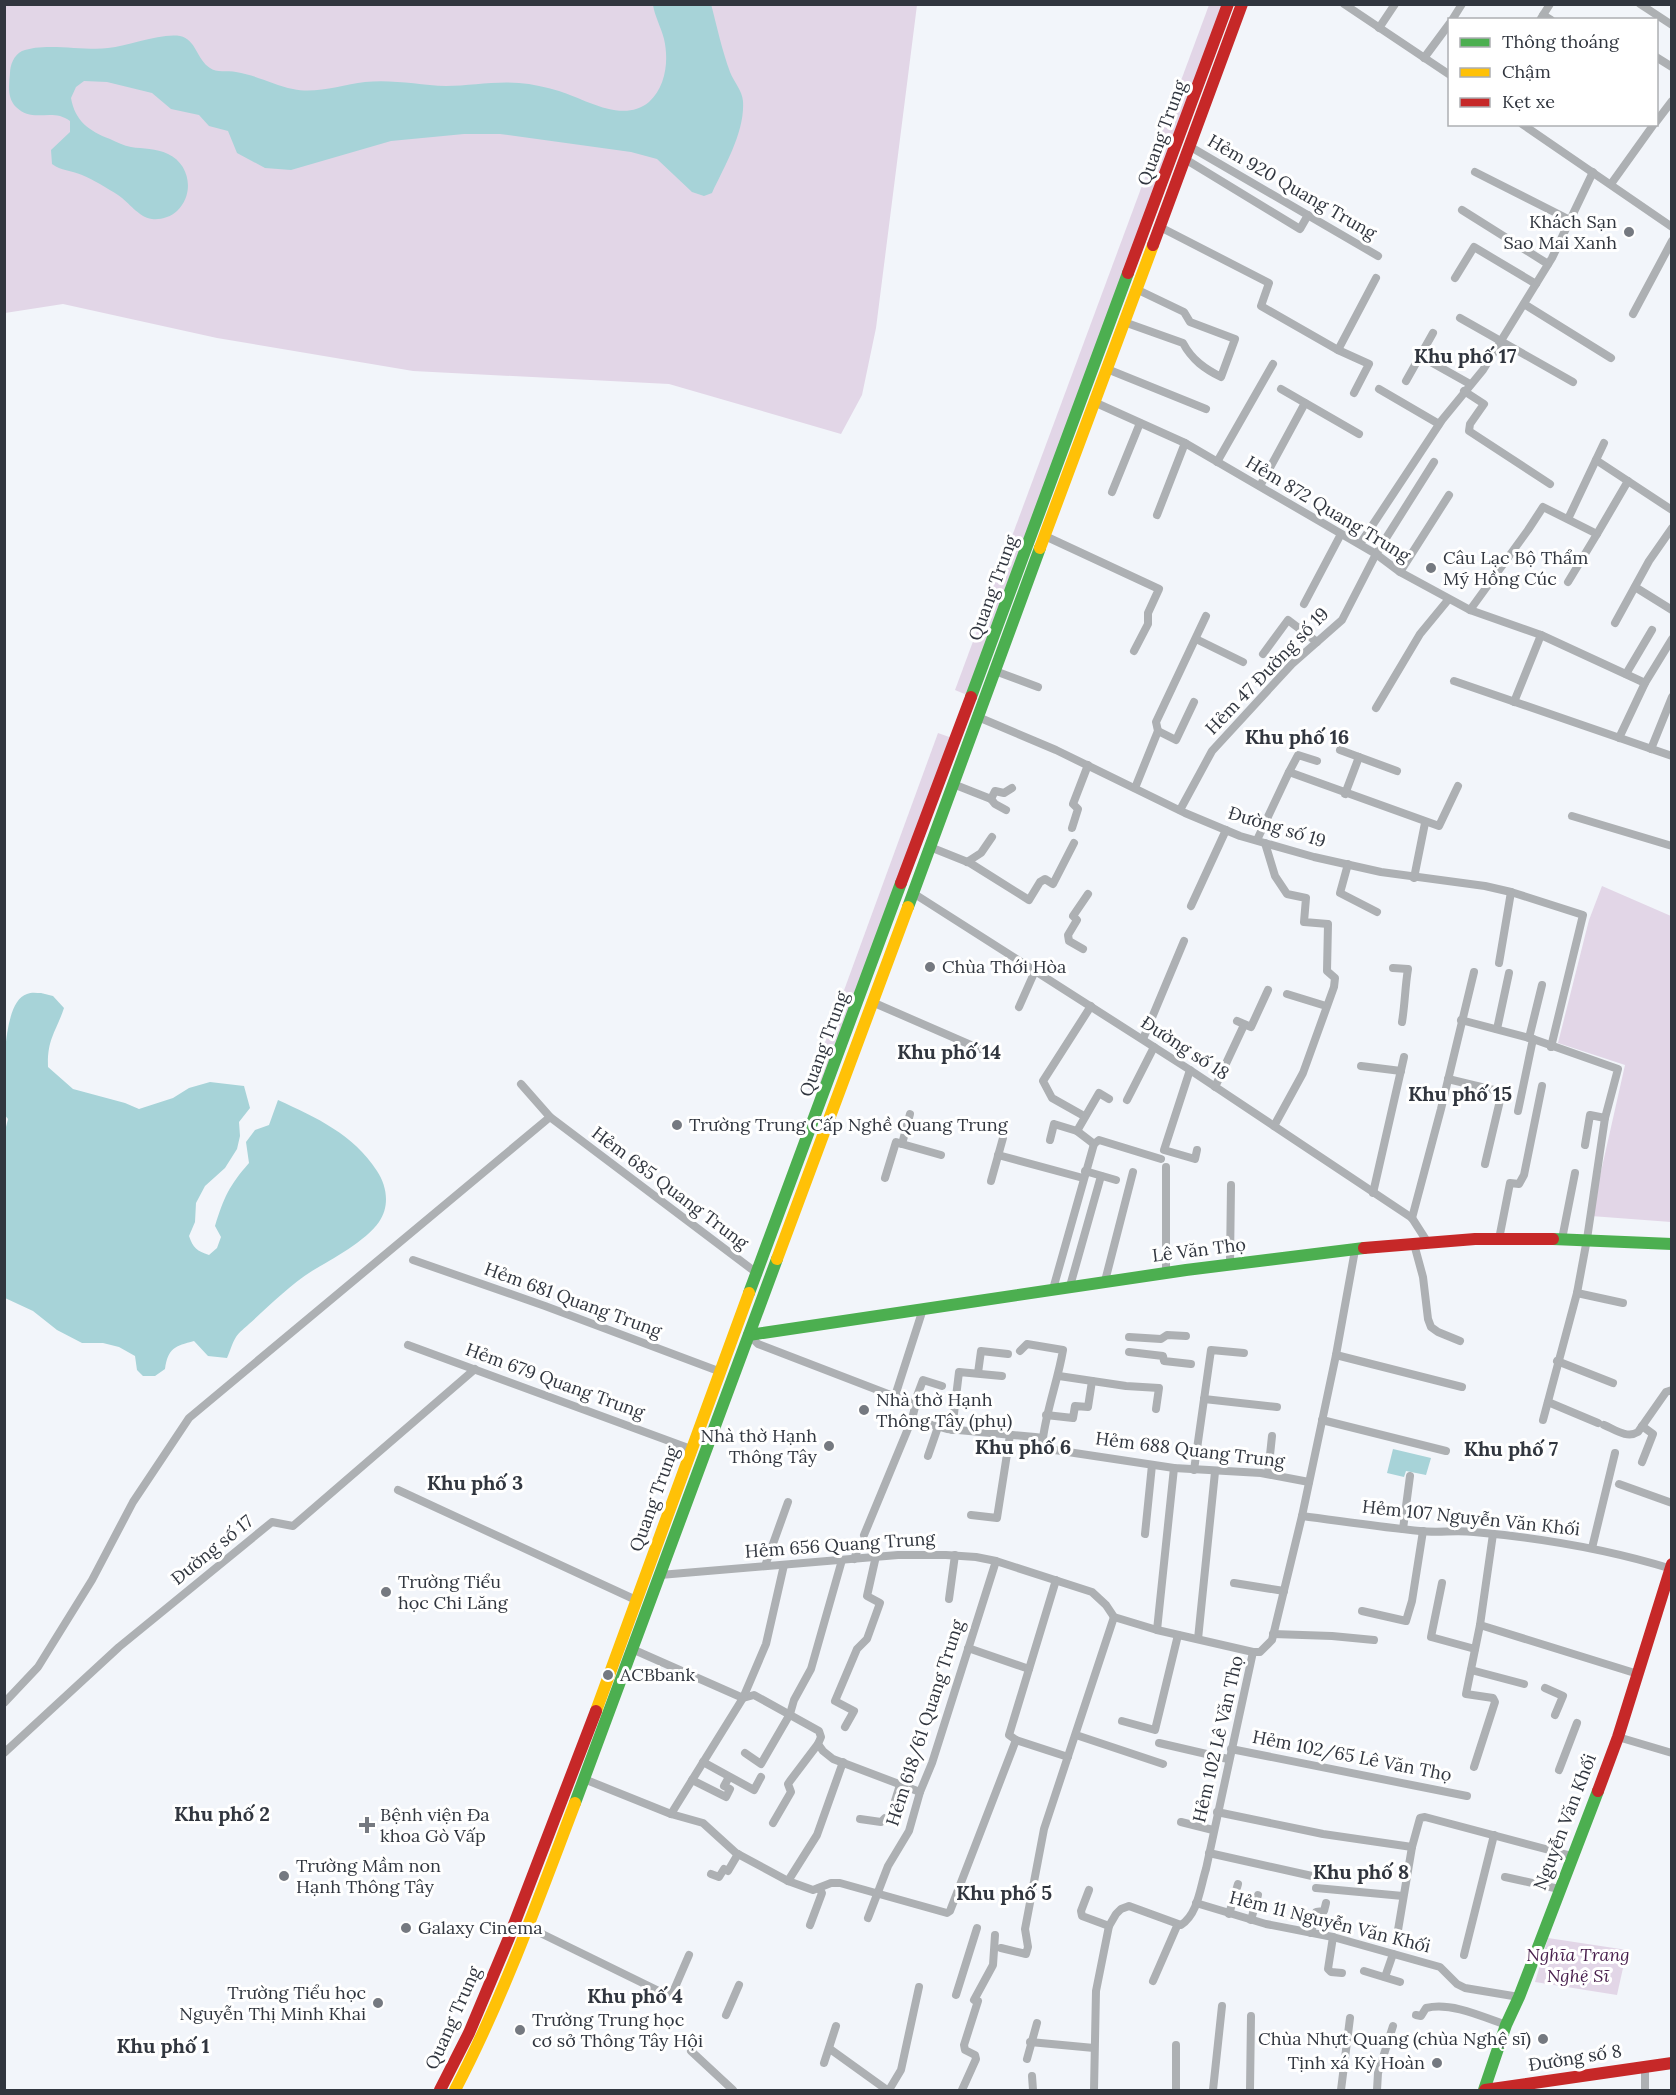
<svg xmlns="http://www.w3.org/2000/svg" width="1676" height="2095" font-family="Lora,serif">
<rect width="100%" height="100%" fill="#f2f5fa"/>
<g fill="#e2d6e7">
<polygon points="5,5 917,5 876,328 862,395 841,434 669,384 413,371 217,338 63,304 5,313"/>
<polygon points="1209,5 1223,5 967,695 955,690"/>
<polygon points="938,733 952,738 818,1092 808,1089"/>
<polygon points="1602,886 1671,916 1671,1222 1591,1216 1625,1065 1558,1043 1589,920"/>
<polygon points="1548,1938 1627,1950 1617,1995 1535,1982"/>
</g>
<g fill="#a7d3d8">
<path d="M711,4c6,23 11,46 19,68 4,10 12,18 13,29 2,31 -18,64 -31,92l-8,3 -12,-4 -35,-33 -26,-7 -131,-18h-36l-73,7 -100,29 -26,-2 -28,-15 -9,-22 -19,-5 -10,-11 -28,-6 -19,-16 -45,-11 -23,-1 -8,6 -5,11c4,23 18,33 39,41 7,3 14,7 21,8 12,2 25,1 37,7 22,10 27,40 9,57 -6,6 -17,9 -25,8 -14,-2 -23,-17 -34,-24 -11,-7 -24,-15 -36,-20 -11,-5 -21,-4 -30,-11l-1,-14 19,-18v-11c-18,-14 -37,3 -54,-14 -9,-9 -7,-22 -6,-34 0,-8 4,-18 12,-22 22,-9 62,0 86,-3 21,-2 52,-15 72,-12 16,3 17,24 30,32 6,5 18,2 26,4 20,3 37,13 57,17 23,5 48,-4 72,-7 27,-3 54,3 81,4 24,0 48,-5 73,-3 13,1 27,4 40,8 26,8 64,33 90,11 17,-15 20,-42 15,-63 -3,-12 -9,-22 -11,-34z"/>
<path d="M41,993l12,3 11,12c-8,24 -17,31 -16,59l25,22 52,14 14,6 34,-11 16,-10 21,-6 34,4 6,22 -11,14 1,14 -3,13 -12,19 -20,18 -9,17 -1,19 -6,14c4,12 8,15 20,19l8,-7 4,-11 -6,-11c9,-29 14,-40 34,-63l-3,-21 9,-12 14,-5 9,-25c39,18 75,34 99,71 10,15 13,35 2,51 -13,19 -47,37 -67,49 -22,14 -43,35 -63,53 -4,4 -10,8 -13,13 -4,6 -6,15 -9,21l-19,-2 -14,-15c-19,5 -26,7 -29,28l-10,7h-12l-6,-6 -2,-14 -16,-9 -16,-4h-21l-25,-13 -24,-19 -28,-13 -1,-163 4,-16 -4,-5c0,-25 -4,-112 23,-120 4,-2 10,-1 14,-1z"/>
<polygon points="1393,1449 1431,1458 1426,1475 1406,1471 1404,1477 1387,1473"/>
</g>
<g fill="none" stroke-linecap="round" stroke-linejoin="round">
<g stroke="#adb0b3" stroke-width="8">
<polyline points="1344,4 1450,75"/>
<polyline points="1640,4 1672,25"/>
<polyline points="1543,15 1551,20"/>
<polyline points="1452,20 1462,4"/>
<polyline points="1540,20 1550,4"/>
<polyline points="1379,28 1395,4"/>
<polyline points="1656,57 1672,67"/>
<polyline points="1424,58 1450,23"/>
<polyline points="1656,122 1672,101"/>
<polyline points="1522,124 1672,227"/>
<polyline points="1189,146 1378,256"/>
<polyline points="1185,159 1300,229 1308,215"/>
<polyline points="1475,172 1570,220"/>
<polyline points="1611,184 1654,124"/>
<polyline points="1462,210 1548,264"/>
<polyline points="1160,227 1269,283 1261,306 1338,350 1369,364 1354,393"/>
<polyline points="1455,278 1474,247 1536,284"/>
<polyline points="1524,304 1611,358"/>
<polyline points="1633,314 1672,241"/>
<polyline points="1460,318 1573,382"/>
<path d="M1124,322l59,21c9,17 22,26 38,34l14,-38 -45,-17 -6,-10 -48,-23"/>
<polyline points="1338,350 1376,278"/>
<polyline points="1420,356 1470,384"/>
<polyline points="1107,369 1206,409"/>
<polyline points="1406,381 1433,333"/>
<polyline points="1281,389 1359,434"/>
<polyline points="1379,389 1439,424"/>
<polyline points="1464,391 1484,404 1470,424 1469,431 1550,484"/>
<polyline points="1094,402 1185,443 1376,554 1400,572 1470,610 1541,635 1645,683"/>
<polyline points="1596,460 1672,510"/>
<polyline points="1217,462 1273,364"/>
<polyline points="1260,486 1305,403"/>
<polyline points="1112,492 1140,423"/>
<polyline points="1157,515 1185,443"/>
<polyline points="1568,519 1604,443"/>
<polyline points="1597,534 1628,481"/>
<polyline points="1045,536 1159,589 1148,613 1148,624 1134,651"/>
<polyline points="1360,544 1442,420 1483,370 1552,258 1593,172"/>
<polyline points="1400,572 1449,495"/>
<polyline points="1635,587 1672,610"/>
<polyline points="1304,604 1341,534"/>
<polyline points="1470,610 1528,530 1543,507 1597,534 1568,582"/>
<polyline points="1615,623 1649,561 1672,528"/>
<polyline points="1196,639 1243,662"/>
<polyline points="1263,654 1288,620 1317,642"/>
<polyline points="995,671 1038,687"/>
<polyline points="1626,674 1652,630"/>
<polyline points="1454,681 1672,756"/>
<polyline points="1514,702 1541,635"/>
<polyline points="1376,708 1420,634 1448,600"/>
<polyline points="978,717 1056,750 1185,813 1240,836 1314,857 1381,872 1485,886 1511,892 1583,915 1551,1047"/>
<polyline points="1158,731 1176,740 1194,702"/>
<polyline points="1619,738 1645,683 1672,639"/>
<polyline points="1651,749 1672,697"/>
<polyline points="1340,750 1397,771"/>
<polyline points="1289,772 1298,755 1317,761"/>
<polyline points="953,784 991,799 995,791 1004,793 1012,788"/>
<polyline points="1135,788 1158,731 1156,722 1206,616"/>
<polyline points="1345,794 1359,757"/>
<polyline points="991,799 995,804 1006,810"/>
<polyline points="1180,810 1212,751 1292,664 1342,620 1376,554 1434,462"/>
<polyline points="1572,816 1672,846"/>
<polyline points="1072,828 1078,809 1073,804 1088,765"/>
<polyline points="1257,840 1289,772 1439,826 1458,786"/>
<polyline points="1265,843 1275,876 1287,894 1306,898 1304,922 1328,924 1327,971 1335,978 1334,987 1303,1073 1274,1126"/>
<polyline points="930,847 970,863 1029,900 1040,882 1045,879 1053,884 1074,843"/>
<polyline points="967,862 981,853 992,837"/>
<polyline points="1348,864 1340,893 1377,912"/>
<polyline points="1414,878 1425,823"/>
<polyline points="913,893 1190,1070 1412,1218 1428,1243"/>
<polyline points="1191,906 1226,830"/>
<polyline points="1083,949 1069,941 1068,935 1077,920 1073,916 1088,894"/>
<polyline points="1499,963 1511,892"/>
<path d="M1393,968l15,1c-3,18 -3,35 -6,53"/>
<polyline points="1287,994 1326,1006"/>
<polyline points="872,1002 980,1049"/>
<polyline points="1019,1007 1035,971"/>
<polyline points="1461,1020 1533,1039 1618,1069 1605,1118 1590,1115 1585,1145"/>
<polyline points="1237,1021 1251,1027 1268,990"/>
<polyline points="1497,1029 1509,973"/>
<polyline points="1529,1038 1542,985"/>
<polyline points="1143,1039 1184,941"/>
<polyline points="1361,1066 1401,1071"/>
<polyline points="1190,1070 1164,1150 1195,1159 1197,1150"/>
<polyline points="1448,1079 1502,1092 1485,1164"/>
<polyline points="521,1084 550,1117 758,1274"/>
<polyline points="1215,1087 1244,1025"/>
<polyline points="1127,1100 1154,1047"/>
<polyline points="1518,1111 1533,1039"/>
<polyline points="1084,1116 1052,1098 1043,1081 1091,1006"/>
<polyline points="1077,1131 1099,1093 1109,1099"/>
<polyline points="1050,1140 1054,1124 1077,1131 1094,1144 1099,1140 1161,1159"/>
<polyline points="902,1144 941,1155"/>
<polyline points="998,1155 1083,1178"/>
<polyline points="1166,1167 1166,1272"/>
<polyline points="1085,1171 1116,1180"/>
<polyline points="885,1178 896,1142 902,1144 910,1114"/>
<polyline points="991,1181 1003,1138"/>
<polyline points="1373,1193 1404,1057"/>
<polyline points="1412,1218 1441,1109 1474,972"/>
<polyline points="1499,1239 1510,1183 1519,1184 1524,1175 1542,1086"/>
<polyline points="1562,1239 1575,1173"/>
<polyline points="1414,1244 1423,1277 1428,1319 1431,1327 1438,1332 1460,1341"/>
<polyline points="413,1260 545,1306 721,1372"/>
<polyline points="1230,1263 1231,1185"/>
<polyline points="1105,1281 1133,1172"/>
<polyline points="1070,1286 1101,1176"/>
<polyline points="1053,1289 1094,1144"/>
<polyline points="1577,1293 1623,1303"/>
<polyline points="749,1335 758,1344 914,1404 915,1407 912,1419 947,1429 1035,1437 1043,1438 1048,1449 1174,1468 1261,1473 1309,1482"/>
<polyline points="1129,1337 1161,1339 1167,1335 1186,1336"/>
<polyline points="408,1345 691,1449"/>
<path d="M1020,1351l7,-7 36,6c-5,30 -16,58 -20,88"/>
<polyline points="1129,1352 1163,1356 1164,1361 1191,1364"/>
<polyline points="1336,1355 1462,1387"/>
<polyline points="1557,1361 1613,1383"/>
<polyline points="978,1373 981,1351 1008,1354"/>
<polyline points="1059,1376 1126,1386 1159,1388 1156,1409"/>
<polyline points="895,1396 923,1309"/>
<polyline points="1204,1399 1277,1407"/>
<polyline points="1548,1402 1598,1423"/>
<polyline points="914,1404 923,1380 942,1386"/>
<polyline points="1046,1415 1073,1418 1075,1406 1088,1407 1092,1381"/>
<polyline points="1322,1420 1446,1451"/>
<polyline points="1543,1420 1577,1293 1587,1239 1605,1118"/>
<path d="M1604,1425c10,4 23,14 34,7l28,-40 6,-2"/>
<polyline points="952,1430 959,1372 1002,1376"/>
<polyline points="928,1456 938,1427"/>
<polyline points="1642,1462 1653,1434 1642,1426"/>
<polyline points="1194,1470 1211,1350 1244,1353"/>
<polyline points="1268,1474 1272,1436"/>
<polyline points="1619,1484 1672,1503"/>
<polyline points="398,1490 636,1600"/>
<polyline points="971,1515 997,1518 1010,1435"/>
<path d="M1302,1516c39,5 78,11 118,15 18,2 36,-1 54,1 68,6 133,17 198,37"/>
<polyline points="1403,1529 1410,1476"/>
<polyline points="1145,1534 1152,1465"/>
<polyline points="864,1535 912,1419"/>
<polyline points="1592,1548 1615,1453"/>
<polyline points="854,1559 860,1544"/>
<polyline points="765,1566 788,1502"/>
<polyline points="660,1575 898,1555 946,1555 976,1557 996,1561 1092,1592 1106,1605 1114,1617 1157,1630 1253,1652"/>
<polyline points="1234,1583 1284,1591"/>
<polyline points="1442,1583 1431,1637 1475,1649"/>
<polyline points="949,1599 955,1555"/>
<polyline points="1362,1611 1406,1621 1412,1601 1423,1531"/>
<polyline points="1480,1625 1638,1674"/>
<polyline points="1157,1630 1174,1468"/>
<polyline points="1273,1634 1332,1636 1374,1640"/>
<polyline points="1198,1639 1215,1472"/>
<polyline points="968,1648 1029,1669"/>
<polyline points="632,1649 743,1698 754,1695 819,1731 821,1737 818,1744 823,1751 833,1759 920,1792"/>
<polyline points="1471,1670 1524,1684"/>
<polyline points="1545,1688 1563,1696 1555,1715"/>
<polyline points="4,1703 38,1667 92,1580 133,1502 189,1418 550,1117"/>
<polyline points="1122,1721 1155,1730 1178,1635"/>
<polyline points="845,1727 854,1711 835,1701 857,1649 867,1639 880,1603 867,1596 876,1556"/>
<polyline points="1076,1735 1163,1764"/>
<polyline points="1618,1737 1672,1753"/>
<polyline points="1016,1740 1068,1757"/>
<polyline points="1159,1743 1228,1759"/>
<polyline points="1231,1749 1467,1796"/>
<polyline points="4,1753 119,1647 272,1522 293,1526 475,1369"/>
<polyline points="745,1753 761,1764 790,1714 794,1700 811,1669 842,1560"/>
<polyline points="703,1762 754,1790 761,1777"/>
<polyline points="1474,1767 1495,1702 1493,1698 1466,1694 1480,1625 1493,1534"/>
<polyline points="1559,1770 1577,1723"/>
<polyline points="584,1779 671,1814 703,1823 736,1853 788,1881 813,1890 831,1883 840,1883 947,1913 950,1911 1016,1740 1009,1735 1056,1580"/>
<polyline points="692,1780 726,1797 730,1789 724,1786 729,1777"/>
<polyline points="1217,1812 1323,1834 1412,1847"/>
<polyline points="671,1814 743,1698 766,1644 784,1565"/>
<polyline points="860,1819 881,1822 885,1818 889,1820 900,1785"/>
<polyline points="1181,1822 1213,1830"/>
<polyline points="773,1823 791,1792 788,1784 790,1781 818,1744"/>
<polyline points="1209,1853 1312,1876"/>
<polyline points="711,1874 719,1877 724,1869 728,1871 738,1854"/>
<polyline points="1505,1877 1559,1889"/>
<polyline points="788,1881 817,1835 843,1762"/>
<polyline points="1316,1888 1403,1896"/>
<polyline points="1089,1890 1081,1911 1082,1916 1109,1926"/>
<polyline points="1196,1903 1266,1924 1333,1937 1440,1967 1457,1984 1465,1988 1519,1997"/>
<polyline points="1229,1914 1238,1884"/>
<polyline points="868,1918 888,1866 909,1831 920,1792 932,1763 996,1561"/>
<polyline points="1251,1920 1258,1895"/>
<polyline points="810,1925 822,1893 819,1888"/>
<polyline points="528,1927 665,1994 673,1992 689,1955"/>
<polyline points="1311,1933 1316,1912 1324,1911 1326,1903"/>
<polyline points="1333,1937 1328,1969 1331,1972 1342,1973"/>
<polyline points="1396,1942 1412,1847 1420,1818 1425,1817 1572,1856"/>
<polyline points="1001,1948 1026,1954 1028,1947 1025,1929 1044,1829 1114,1617"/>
<polyline points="1464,1955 1494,1835"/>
<polyline points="1364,1971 1400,1982"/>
<polyline points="1385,1977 1393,1954"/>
<polyline points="1153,1981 1177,1926"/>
<polyline points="956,1995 977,1928"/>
<polyline points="974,2000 993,1965 995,1935"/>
<polyline points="726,2015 739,1985"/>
<path d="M1416,2015l5,1 5,-8c25,-6 55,8 80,17"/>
<polyline points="1030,2042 1094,2048"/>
<polyline points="830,2049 887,2090"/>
<polyline points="691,2051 733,2090"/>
<polyline points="1027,2059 1037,2023"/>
<polyline points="824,2063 836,2026"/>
<polyline points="1645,2066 1645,2090"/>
<polyline points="1032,2076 1033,2090"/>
<polyline points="889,2090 901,2070 919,1987"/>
<polyline points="962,2090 976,2059 975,2055 965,2050 964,2045 978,2001"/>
<path d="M1094,2090l2,-99 13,-65 7,-12 5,-5 8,-3 52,19c17,-11 19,-37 25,-56l47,-217h7l12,-12 30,-124 34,-161 19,-105"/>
<polyline points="1176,2090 1176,2045"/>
<polyline points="1213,2090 1222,2006"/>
<polyline points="1250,2090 1251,2016"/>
<polyline points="1341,2090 1350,2018"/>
<polyline points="1377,2090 1378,2073 1393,2026"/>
</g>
<g stroke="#4caf50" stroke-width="12">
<polyline points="971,697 1128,273"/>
<polyline points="908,907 1040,548"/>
<polyline points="1553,1239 1672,1244"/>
<polyline points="749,1293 901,883"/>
<polyline points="749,1335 1186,1270 1364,1248"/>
<polyline points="575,1803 777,1259"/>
<polyline points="1484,2090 1506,2025 1519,1997 1598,1791"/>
</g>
<g stroke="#ffc107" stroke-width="12">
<polyline points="1040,548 1153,245"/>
<polyline points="777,1259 908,907"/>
<polyline points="596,1711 749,1293"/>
<path d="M455,2090c48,-92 83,-190 120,-287"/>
</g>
<g stroke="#c62828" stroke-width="12">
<polyline points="1153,245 1242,4"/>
<polyline points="1128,273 1228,4"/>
<polyline points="901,883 971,697"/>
<polyline points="1364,1248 1475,1239 1553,1239"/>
<polyline points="1598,1791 1618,1737 1672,1564"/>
<polyline points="440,2090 469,2033 508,1940 596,1711"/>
<polyline points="1485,2090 1672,2063"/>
</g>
</g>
<g fill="#757980" stroke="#fff" stroke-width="2">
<circle cx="1629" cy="232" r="6"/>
<circle cx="1431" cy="568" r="6"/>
<circle cx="930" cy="967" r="6"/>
<circle cx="677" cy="1125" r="6"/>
<circle cx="864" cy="1410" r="6"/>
<circle cx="829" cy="1446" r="6"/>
<circle cx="386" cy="1592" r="6"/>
<circle cx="608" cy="1675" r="6"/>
<path d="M364 1816h6v6h6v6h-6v6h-6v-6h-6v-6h6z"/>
<circle cx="284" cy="1876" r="6"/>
<circle cx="406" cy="1928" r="6"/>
<circle cx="378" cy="2003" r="6"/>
<circle cx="520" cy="2030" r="6"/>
<circle cx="1543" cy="2039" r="6"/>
<circle cx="1437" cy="2063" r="6"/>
</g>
<g text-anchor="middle" stroke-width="6" stroke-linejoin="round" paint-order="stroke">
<g font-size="18" fill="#31363f" stroke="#fff">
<text transform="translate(1162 133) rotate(-70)" y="6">Quang Trung</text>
<text transform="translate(1292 187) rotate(30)" y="6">Hẻm 920 Quang Trung</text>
<text transform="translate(1328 509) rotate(31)" y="6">Hẻm 872 Quang Trung</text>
<text transform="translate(993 588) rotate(-70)" y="6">Quang Trung</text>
<text transform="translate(1267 671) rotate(-46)" y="6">Hẻm 47 Đường số 19</text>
<text transform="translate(1277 827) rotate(17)" y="6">Đường số 19</text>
<text transform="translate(824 1044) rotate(-70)" y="6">Quang Trung</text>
<text transform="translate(1185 1048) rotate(33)" y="6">Đường số 18</text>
<text transform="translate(670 1188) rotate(37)" y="6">Hẻm 685 Quang Trung</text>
<text transform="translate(1199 1250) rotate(-7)" y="6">Lê Văn Thọ</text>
<text transform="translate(573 1300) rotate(20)" y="6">Hẻm 681 Quang Trung</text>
<text transform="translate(555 1381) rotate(20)" y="6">Hẻm 679 Quang Trung</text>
<text transform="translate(1190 1450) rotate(7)" y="6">Hẻm 688 Quang Trung</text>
<text transform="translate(654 1499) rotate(-70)" y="6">Quang Trung</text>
<text transform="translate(1471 1518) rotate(6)" y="6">Hẻm 107 Nguyễn Văn Khối</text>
<text transform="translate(840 1545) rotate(-4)" y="6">Hẻm 656 Quang Trung</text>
<text transform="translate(212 1550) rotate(-39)" y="6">Đường số 17</text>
<text transform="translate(925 1723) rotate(-72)" y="6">Hẻm 618/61 Quang Trung</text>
<text transform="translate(1218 1739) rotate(-77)" y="6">Hẻm 102 Lê Văn Thọ</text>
<text transform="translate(1352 1756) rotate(11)" y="6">Hẻm 102/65 Lê Văn Thọ</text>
<text transform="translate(1565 1822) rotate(-69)" y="6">Nguyễn Văn Khối</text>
<text transform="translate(1330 1922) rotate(14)" y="6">Hẻm 11 Nguyễn Văn Khối</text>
<text transform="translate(453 2018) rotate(-66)" y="6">Quang Trung</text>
<text transform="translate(1575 2058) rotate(-9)" y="6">Đường số 8</text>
</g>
<g font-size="18" fill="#31363f" stroke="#fff" text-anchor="start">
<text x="1617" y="228" text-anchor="end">Khách Sạn<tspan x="1617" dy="21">Sao Mai Xanh</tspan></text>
<text x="1443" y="564">Câu Lạc Bộ Thẩm<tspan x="1443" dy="21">Mỹ Hồng Cúc</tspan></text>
<text x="942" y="973">Chùa Thới Hòa</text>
<text x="689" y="1131">Trường Trung Cấp Nghề Quang Trung</text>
<text x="876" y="1406">Nhà thờ Hạnh<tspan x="876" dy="21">Thông Tây (phụ)</tspan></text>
<text x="817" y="1442" text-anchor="end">Nhà thờ Hạnh<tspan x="817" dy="21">Thông Tây</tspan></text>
<text x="398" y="1588">Trường Tiểu<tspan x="398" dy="21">học Chi Lăng</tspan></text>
<text x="620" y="1681">ACBbank</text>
<text x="380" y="1821">Bệnh viện Đa<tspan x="380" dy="21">khoa Gò Vấp</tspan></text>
<text x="296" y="1872">Trường Mầm non<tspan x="296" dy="21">Hạnh Thông Tây</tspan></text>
<text x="418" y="1934">Galaxy Cinema</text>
<text x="366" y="1999" text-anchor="end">Trường Tiểu học<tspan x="366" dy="21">Nguyễn Thị Minh Khai</tspan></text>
<text x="532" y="2026">Trường Trung học<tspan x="532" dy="21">cơ sở Thông Tây Hội</tspan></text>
<text x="1531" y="2045" text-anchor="end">Chùa Nhựt Quang (chùa Nghệ sĩ)</text>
<text x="1425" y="2069" text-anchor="end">Tịnh xá Kỳ Hoàn</text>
</g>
<g font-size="18" font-style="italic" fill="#471d4b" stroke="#fff">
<text x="1578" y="1961">Nghĩa Trang<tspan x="1578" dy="21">Nghệ Sĩ</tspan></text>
</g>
<g font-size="20" font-weight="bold" fill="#31363f" stroke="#fff">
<text x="1465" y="363">Khu phố 17</text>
<text x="1297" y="744">Khu phố 16</text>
<text x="949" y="1059">Khu phố 14</text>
<text x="1460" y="1101">Khu phố 15</text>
<text x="1023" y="1454">Khu phố 6</text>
<text x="1511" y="1456">Khu phố 7</text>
<text x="475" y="1490">Khu phố 3</text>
<text x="222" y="1821">Khu phố 2</text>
<text x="1361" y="1879">Khu phố 8</text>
<text x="1004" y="1900">Khu phố 5</text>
<text x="635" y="2003">Khu phố 4</text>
<text x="163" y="2053">Khu phố 1</text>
</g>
</g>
<rect width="1676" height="2095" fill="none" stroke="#31363f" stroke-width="12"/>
<rect x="1448" y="18" width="210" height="108" fill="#ffffff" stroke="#adafb2" stroke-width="1.5"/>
<rect x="1460" y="38" width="30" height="9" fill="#4caf50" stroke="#adafb2" stroke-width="1.5"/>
<text x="1502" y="48" font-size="18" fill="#31363f">Thông thoáng</text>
<rect x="1460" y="68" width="30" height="9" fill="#ffc107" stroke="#adafb2" stroke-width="1.5"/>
<text x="1502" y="78" font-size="18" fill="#31363f">Chậm</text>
<rect x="1460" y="98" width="30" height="9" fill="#c62828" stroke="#adafb2" stroke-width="1.5"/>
<text x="1502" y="108" font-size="18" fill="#31363f">Kẹt xe</text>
</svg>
